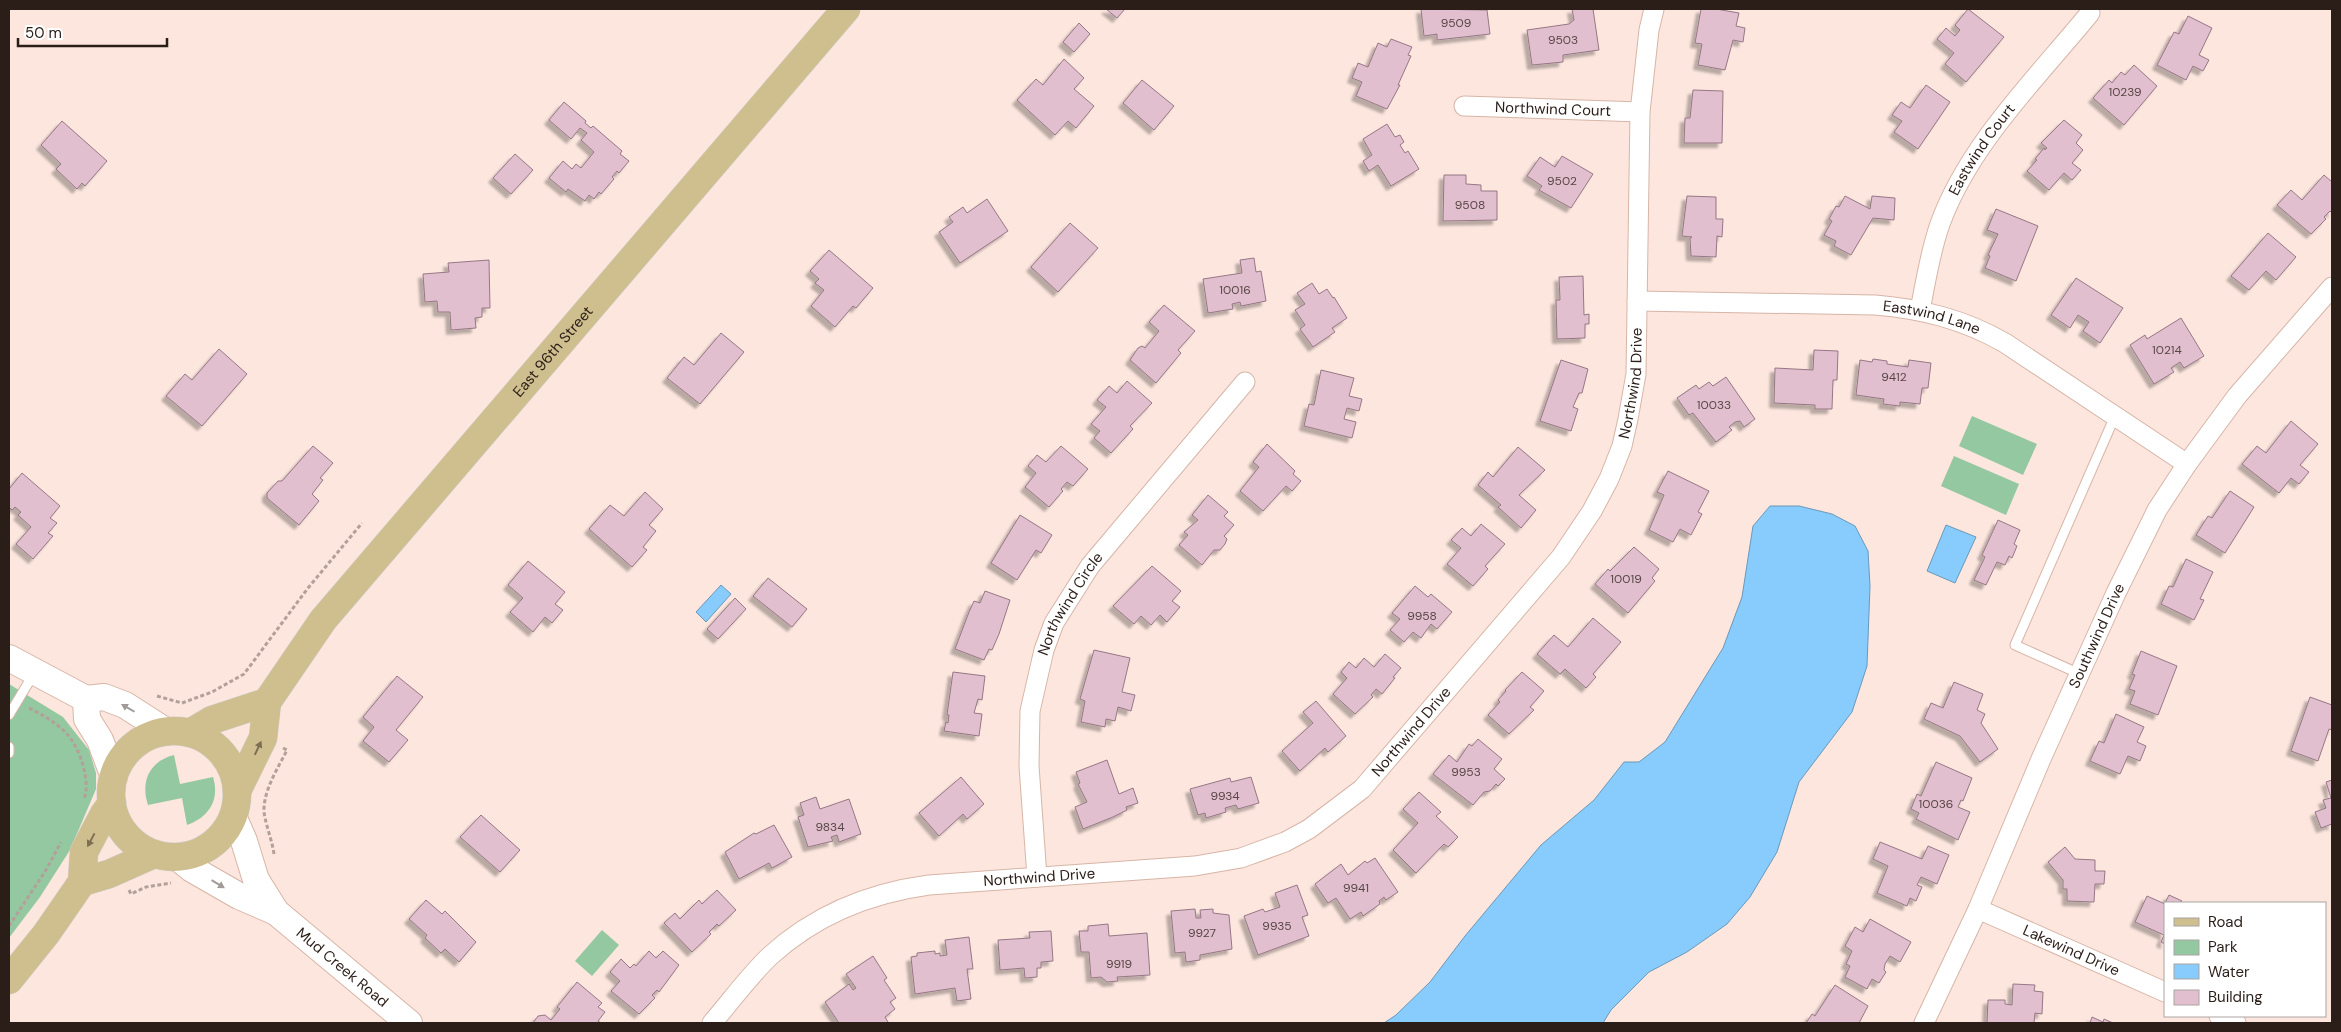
<svg xmlns="http://www.w3.org/2000/svg" width="2341" height="1032" font-family="'DM Sans',sans-serif">
<defs>
<filter id="shadow"><feDropShadow dx="-4.5" dy="4.5" stdDeviation="1" flood-color="#0004"/></filter>
</defs>
<rect width="100%" height="100%" fill="#fce6de"/>
<g fill="#94c8a1">
<polygon points="1972,416 2037,444 2023,475 1959,446"/>
<polygon points="1954,456 2019,484 2006,515 1941,486"/>
<polygon points="9,684 63,717 89,750 96,773 96,789 70,850 40,897 9,938"/>
<path d="M174,755l6,29 33,-7c7,23 -4,40 -26,48l-5,-27 -34,7c-8,-24 2,-44 26,-50z"/>
<polygon points="602,930 619,945 592,976 575,961"/>
</g>
<g fill="#87ccfd" stroke="#6b98b9">
<polygon points="1770,506 1799,506 1832,514 1855,526 1868,551 1870,586 1867,666 1852,712 1799,782 1777,852 1750,897 1727,924 1687,952 1649,972 1611,1010 1603,1023 1384,1023 1396,1015 1430,982 1465,936 1541,845 1594,800 1624,762 1639,762 1665,742 1723,648 1742,597 1753,526"/>
<polygon points="1946,525 1976,537 1955,583 1927,571"/>
<polygon points="721,585 731,594 706,622 696,612"/>
</g>
<g fill="#e1bfce" stroke="#967785" filter="url(#shadow)">
<polygon points="1106,9 1125,9 1117,18"/>
<polygon points="1421,9 1487,10 1490,34 1437,40 1437,34 1424,36"/>
<polygon points="1572,9 1593,9 1599,50 1563,55 1563,62 1532,65 1527,30 1569,24 1574,20"/>
<polygon points="1701,9 1716,9 1739,13 1736,26 1745,28 1743,42 1733,40 1725,70 1698,65 1702,44 1695,43"/>
<polygon points="1968,9 2004,37 1966,82 1945,64 1954,53 1937,39 1946,28 1955,36 1960,30 1955,25"/>
<polygon points="2188,16 2212,28 2199,55 2209,60 2203,71 2193,66 2186,80 2157,65 2174,32 2179,34"/>
<polygon points="1079,23 1090,34 1074,52 1063,42"/>
<polygon points="1391,39 1412,47 1408,55 1411,56 1398,85 1400,85 1387,109 1356,96 1362,82 1352,78 1358,63 1368,67 1378,43 1387,47"/>
<polygon points="1064,59 1084,78 1074,89 1094,106 1076,128 1068,121 1055,135 1017,100 1036,79 1043,85"/>
<polygon points="2134,65 2157,86 2124,125 2093,98 2109,80 2112,83 2121,72 2125,75"/>
<polygon points="1142,80 1174,106 1154,130 1123,103"/>
<polygon points="1926,85 1950,102 1918,149 1894,132 1902,121 1892,115 1901,102 1910,108"/>
<polygon points="1693,90 1723,91 1722,143 1684,143 1685,118 1690,118"/>
<polygon points="564,102 586,121 585,123 591,128 593,126 622,151 620,154 629,161 619,173 617,171 612,177 614,179 601,194 599,192 594,199 589,195 585,201 568,189 566,192 549,178 563,161 572,169 576,164 581,168 594,152 581,140 587,133 580,128 571,139 549,120"/>
<polygon points="2064,120 2082,135 2076,143 2083,150 2072,163 2081,170 2072,180 2064,173 2049,190 2027,171 2037,160 2035,159 2044,148 2045,150 2047,148 2041,143"/>
<polygon points="62,121 107,161 85,186 82,183 77,189 56,169 61,164 41,145"/>
<polygon points="1387,124 1395,137 1400,135 1404,142 1400,145 1405,153 1408,151 1419,169 1391,186 1378,165 1369,171 1363,161 1372,155 1363,139"/>
<polygon points="515,154 533,170 511,194 493,178"/>
<polygon points="1562,156 1593,174 1571,208 1539,190 1542,186 1527,176 1540,157 1555,167"/>
<polygon points="1444,175 1466,175 1466,184 1481,185 1481,191 1497,191 1497,220 1443,221"/>
<polygon points="2324,175 2332,182 2332,213 2330,211 2324,217 2326,219 2311,234 2277,205 2291,190 2302,200"/>
<polygon points="1687,196 1716,197 1716,219 1723,219 1722,237 1717,236 1716,257 1691,256 1690,238 1692,237 1682,236"/>
<polygon points="1845,196 1870,209 1872,196 1895,198 1894,220 1873,218 1851,255 1834,246 1836,241 1824,235 1832,221 1829,219 1836,206 1839,207"/>
<polygon points="987,199 1008,231 960,263 939,232 953,222 949,217 963,207 967,213"/>
<polygon points="1996,209 2038,226 2016,281 1985,268 1990,256 1988,255 1998,234 1987,230"/>
<polygon points="1070,223 1098,248 1058,292 1031,267"/>
<polygon points="2268,233 2296,257 2276,280 2266,271 2249,290 2231,276"/>
<polygon points="829,250 873,288 856,308 853,306 835,327 811,306 824,290 815,283 819,279 810,271"/>
<polygon points="1254,258 1256,272 1261,271 1266,301 1241,306 1240,302 1232,304 1233,309 1208,313 1203,279 1242,273 1240,260"/>
<polygon points="489,260 490,308 482,308 482,317 475,318 476,328 451,330 450,312 438,312 437,301 425,302 423,274 449,272 448,263"/>
<polygon points="1583,276 1584,315 1589,314 1589,324 1585,324 1585,338 1557,339 1556,300 1560,300 1559,277"/>
<polygon points="2076,278 2123,308 2100,343 2083,331 2089,322 2078,315 2070,328 2051,315"/>
<polygon points="1312,283 1319,294 1327,289 1333,298 1334,297 1347,318 1332,328 1335,332 1313,347 1300,329 1305,325 1295,310 1305,304 1297,293"/>
<polygon points="1164,305 1195,331 1178,350 1181,353 1156,383 1130,360 1138,348 1142,346 1145,348 1159,331 1149,322"/>
<polygon points="2181,318 2204,356 2184,368 2180,362 2171,368 2174,372 2154,384 2130,345 2145,335 2147,339"/>
<polygon points="721,333 744,352 700,404 667,378 684,357 694,365"/>
<polygon points="219,349 247,374 202,426 166,396 185,374 192,380"/>
<polygon points="1814,350 1838,351 1837,380 1833,380 1832,409 1815,409 1815,405 1774,403 1775,368 1813,370"/>
<polygon points="1873,359 1887,361 1887,364 1908,367 1909,360 1931,363 1928,388 1922,388 1920,404 1900,402 1900,406 1883,404 1884,399 1856,395 1860,360 1872,362"/>
<polygon points="1561,360 1588,369 1582,393 1579,393 1573,407 1578,409 1571,431 1540,421"/>
<polygon points="1321,370 1354,378 1349,396 1362,399 1359,411 1347,408 1344,419 1356,422 1352,438 1304,426 1309,404 1314,405"/>
<polygon points="1726,377 1755,419 1744,427 1740,421 1735,422 1729,427 1732,430 1716,442 1693,413 1689,415 1677,398 1696,385 1699,389 1709,382 1713,386"/>
<polygon points="1127,381 1152,403 1130,426 1133,429 1111,453 1094,438 1100,431 1091,424 1106,407 1097,400 1109,386 1117,393"/>
<polygon points="2291,421 2318,444 2300,465 2309,472 2299,484 2291,478 2279,493 2242,464 2257,446 2266,453"/>
<polygon points="1267,444 1295,471 1293,474 1301,481 1292,491 1286,486 1263,511 1240,491 1259,467 1253,462"/>
<polygon points="313,446 333,463 320,478 323,480 312,494 319,501 299,525 267,498 267,493 278,481 282,481"/>
<polygon points="1061,446 1088,469 1073,486 1067,482 1061,489 1063,491 1049,507 1025,487 1036,473 1028,466 1037,455 1046,462"/>
<polygon points="1518,447 1545,470 1519,495 1536,510 1521,528 1498,507 1501,505 1478,485 1488,472 1493,477"/>
<polygon points="1668,471 1709,491 1698,512 1702,514 1691,535 1680,529 1673,542 1649,530 1664,495 1657,492"/>
<polygon points="22,473 60,506 50,518 57,523 48,533 53,536 33,559 16,544 31,527 18,515 21,512 15,507 12,510 9,507 9,489"/>
<polygon points="2230,491 2254,507 2225,553 2196,535 2208,516 2212,518"/>
<polygon points="645,492 663,509 649,525 656,531 643,547 647,550 632,567 589,529 610,505 624,516"/>
<polygon points="1208,495 1228,512 1224,516 1234,525 1224,536 1227,539 1225,544 1220,550 1214,550 1202,565 1179,545 1188,535 1184,532 1198,520 1192,515"/>
<polygon points="1020,515 1052,535 1041,553 1036,550 1017,580 991,563"/>
<polygon points="1998,520 2020,530 2014,544 2017,546 2012,558 2009,556 2005,565 1997,562 1986,585 1974,580 1985,557 1982,555"/>
<polygon points="1481,524 1505,544 1485,566 1488,569 1473,586 1447,564 1461,548 1451,540 1462,528 1471,536"/>
<polygon points="1634,547 1659,569 1652,578 1655,581 1628,613 1595,584 1608,569 1610,571"/>
<polygon points="2186,559 2213,572 2200,599 2204,600 2194,620 2161,604 2169,586 2173,587"/>
<polygon points="528,561 565,592 555,604 563,610 552,623 545,617 533,632 510,612 523,598 508,585"/>
<polygon points="1152,566 1181,591 1172,601 1180,607 1167,622 1160,615 1151,625 1141,616 1134,624 1113,606"/>
<polygon points="768,578 807,609 792,627 753,596"/>
<polygon points="1415,586 1428,597 1431,594 1452,612 1437,629 1431,624 1421,638 1413,632 1404,642 1390,630 1400,619 1392,613"/>
<polygon points="985,591 1010,600 999,634 992,650 989,649 984,660 955,649 969,612 974,601 980,603"/>
<polygon points="735,598 746,609 718,639 707,629"/>
<polygon points="1593,618 1621,642 1593,674 1596,677 1586,688 1565,669 1560,674 1537,654 1554,635 1568,647"/>
<polygon points="1094,650 1130,658 1122,692 1135,695 1131,711 1118,707 1115,721 1106,719 1105,727 1081,722 1085,701 1080,699"/>
<polygon points="2141,651 2177,666 2158,715 2130,704 2135,691 2129,689 2135,675 2132,674"/>
<polygon points="1385,654 1401,668 1393,677 1395,678 1382,694 1376,689 1371,695 1373,697 1355,714 1333,694 1347,678 1341,672 1349,662 1356,668 1364,658 1374,667"/>
<polygon points="953,672 985,676 982,700 978,699 974,713 982,714 979,736 944,731 946,722 948,723 949,715 947,715"/>
<polygon points="1522,672 1544,691 1530,707 1534,710 1509,734 1488,715 1500,702 1498,700 1506,691 1505,690"/>
<polygon points="397,676 423,697 396,730 408,740 389,762 363,741 374,727 363,717"/>
<polygon points="1954,682 1983,694 1977,710 1985,714 1981,723 1998,749 1980,762 1960,736 1924,719 1931,703 1943,708"/>
<polygon points="2310,697 2332,705 2332,730 2329,729 2318,761 2291,751"/>
<polygon points="1316,701 1346,736 1328,752 1325,748 1300,771 1282,751 1313,723 1303,712"/>
<polygon points="2116,714 2144,727 2137,742 2146,746 2140,761 2128,756 2120,774 2090,761 2099,741 2104,743"/>
<polygon points="1478,739 1502,759 1494,769 1505,779 1498,786 1496,784 1490,791 1484,792 1473,805 1433,774 1449,755 1457,762 1469,744 1472,746"/>
<polygon points="1107,760 1119,794 1133,788 1138,803 1126,807 1127,810 1113,817 1083,829 1075,807 1087,802 1078,784 1080,783 1076,772"/>
<polygon points="1936,762 1972,778 1963,801 1961,800 1958,807 1970,812 1958,840 1916,819 1919,813 1911,809 1917,794 1921,796"/>
<polygon points="961,777 984,804 967,819 963,814 939,836 919,813"/>
<polygon points="1251,777 1259,803 1238,809 1236,805 1225,808 1226,812 1206,818 1205,813 1198,815 1190,789 1230,778 1231,782"/>
<polygon points="2332,780 2332,826 2332,824 2321,828 2315,812 2326,808 2323,800 2331,798 2326,782"/>
<polygon points="1419,792 1441,812 1436,816 1458,837 1448,847 1444,844 1416,873 1393,850 1418,823 1403,809"/>
<polygon points="816,797 820,809 849,799 861,834 839,842 837,835 831,837 833,841 808,847 798,817 804,815 800,803"/>
<polygon points="481,815 520,850 500,872 460,837"/>
<polygon points="774,825 792,857 772,868 769,863 739,879 725,852 754,833 756,834"/>
<polygon points="1880,842 1922,859 1928,846 1949,855 1937,884 1921,877 1917,885 1922,887 1916,901 1910,898 1907,906 1877,893 1888,866 1873,859"/>
<polygon points="2065,847 2075,859 2095,860 2095,871 2105,871 2104,884 2095,884 2094,902 2067,901 2067,889 2063,889 2063,880 2048,862"/>
<polygon points="1375,858 1398,892 1386,900 1384,897 1379,901 1380,904 1363,916 1361,912 1350,919 1336,898 1328,903 1315,884 1341,864 1348,875 1365,861 1367,863"/>
<polygon points="1297,885 1308,915 1302,917 1309,936 1258,955 1244,916 1263,909 1265,912 1280,907 1275,893"/>
<polygon points="717,890 736,910 719,926 717,924 709,932 711,934 692,952 664,923 675,913 680,919 699,900 702,904"/>
<polygon points="2169,895 2182,901 2180,903 2165,903"/>
<polygon points="2147,896 2165,904 2165,944 2161,942 2164,935 2135,922"/>
<polygon points="426,900 442,914 445,911 476,942 459,962 445,949 441,953 425,938 427,935 409,919"/>
<polygon points="1195,909 1196,918 1201,918 1200,910 1213,909 1213,913 1229,915 1232,949 1200,955 1200,960 1186,962 1185,952 1175,953 1171,911"/>
<polygon points="1870,919 1911,942 1900,962 1890,956 1885,964 1884,970 1886,972 1879,983 1872,979 1867,989 1845,977 1850,966 1846,964 1852,951 1845,946 1855,927 1863,932"/>
<polygon points="1108,924 1109,936 1147,933 1150,975 1117,977 1118,981 1107,982 1101,977 1091,978 1089,952 1081,952 1079,931 1088,931 1088,926"/>
<polygon points="1051,931 1053,961 1041,962 1041,968 1037,968 1037,977 1025,978 1024,968 1000,970 998,940 1030,938 1029,932"/>
<polygon points="969,937 973,969 967,969 971,999 957,1001 955,988 915,994 911,957 917,956 917,953 935,951 935,954 940,953 940,956 947,955 945,940"/>
<polygon points="649,951 656,958 663,951 679,965 659,992 657,990 652,995 655,998 639,1014 611,991 620,981 610,972 621,959 630,968 634,964 636,966"/>
<polygon points="873,956 887,978 884,980 896,998 890,1002 895,1009 885,1017 888,1022 887,1023 839,1023 825,1002 849,984 853,990 856,988 846,974"/>
<polygon points="577,982 602,1003 598,1007 605,1012 598,1021 601,1023 533,1023 538,1016 545,1015 551,1020 560,1009 557,1007"/>
<polygon points="2013,984 2035,985 2034,991 2043,992 2042,1014 2035,1013 2034,1023 1987,1023 1988,1000 2005,1000 2005,1004 2012,1005"/>
<polygon points="1835,985 1868,1006 1859,1023 1806,1023 1812,1014 1815,1016"/>
<polygon points="2092,1017 2103,1022 2104,1019 2113,1023 2090,1023"/>
</g>
<g fill="none" stroke-linecap="round" stroke-linejoin="round">
<g stroke="#d7b5a7" stroke-width="11">
<g id="lane">
<polyline points="2080,674 2015,645 2115,416"/>
<polyline points="9,715 33,675"/>
<polyline points="9,747 9,753"/>
</g>
</g>
<g stroke="#d7b5a7" stroke-width="21">
<g id="street">
<path id="s1" d="M1464,106l176,6"/>
<path id="s2" d="M1637,301l238,4c47,4 88,14 130,38l182,121"/>
<path id="s3" d="M1920,310c6,-29 10,-58 20,-86 29,-80 97,-146 150,-211"/>
<path id="s4" d="M1037,877l-8,-111 1,-55 14,-61 10,-27 36,-57 155,-184"/>
<path id="s5" d="M1978,909l187,83"/>
<polyline points="2219,1016 2236,1023"/>
<path id="s6" d="M712,1023c19,-22 37,-47 58,-67 45,-41 99,-63 159,-71l266,-19 46,-8 44,-16 24,-13 53,-40 199,-232 31,-46 17,-32 13,-33 6,-27 8,-45 4,-262 9,-82 5,-21"/>
<path id="s7" d="M1924,1023l54,-114 63,-150 75,-166 41,-83 30,-46 50,-68 95,-109"/>
</g>
</g>
<g stroke="#d7b5a7" stroke-width="28">
<g id="secondary">
<polyline points="9,658 86,699 104,697 125,705 167,732"/>
<polyline points="86,699 87,719 100,740 114,777"/>
<polyline points="233,816 244,841 256,880 276,912"/>
<path id="s8" d="M177,857l15,12 47,27 37,16 133,111"/>
</g>
</g>
<g stroke="#d0cecc" stroke-width="29">
<g id="primary">
<circle cx="174" cy="794" r="63"/>
<polyline points="190,733 212,720 267,702"/>
<path id="s9" d="M237,791l26,-53 4,-36 56,-82 523,-611"/>
<polyline points="82,882 109,874 154,854"/>
<polyline points="9,980 46,934 82,882 84,852 104,814 112,803"/>
</g>
</g>
<g stroke="#b3a099" stroke-width="3" stroke-dasharray="4 2.5" stroke-linecap="butt">
<polyline points="157,696 182,703 212,692 244,674 308,588 362,523"/>
<path d="M29,708c14,7 28,15 38,26 13,14 24,48 17,65"/>
<path d="M274,854c-2,-14 -8,-28 -10,-42 -1,-21 14,-44 23,-62l-4,-2"/>
<polyline points="129,890 131,894 146,887 171,883"/>
<polyline points="9,926 46,870 61,842"/>
</g>
<use href="#lane" stroke="#fff" stroke-width="9"/>
<use href="#street" stroke="#fff" stroke-width="19"/>
<use href="#secondary" stroke="#fff" stroke-width="26"/>
<use href="#primary" stroke="#d0bf8e" stroke-width="28"/>
</g>
<defs><path id="oneway-solid" d="M-6-.8H1V-3.2L6.5 0L1 3.2V.8H-6Z" transform="scale(1.25)"/></defs>
<g fill="#a09a98">
<use href="#oneway-solid" transform="translate(128 708) rotate(-150)"/>
<use href="#oneway-solid" transform="translate(218 884) rotate(31)"/>
</g>
<g fill="#7e6e54">
<use href="#oneway-solid" transform="translate(258 748) rotate(-65)"/>
<use href="#oneway-solid" transform="translate(91 840) rotate(118)"/>
</g>
<g text-anchor="middle" stroke-width="4.5" stroke-linejoin="round" paint-order="stroke">
<g font-size="12" fill="#584646">
<text x="1456" y="27">9509</text>
<text x="1563" y="44">9503</text>
<text x="2125" y="96">10239</text>
<text x="1562" y="185">9502</text>
<text x="1470" y="209">9508</text>
<text x="1235" y="294">10016</text>
<text x="2167" y="354">10214</text>
<text x="1894" y="381">9412</text>
<text x="1714" y="409">10033</text>
<text x="1626" y="583">10019</text>
<text x="1422" y="620">9958</text>
<text x="1466" y="776">9953</text>
<text x="1225" y="800">9934</text>
<text x="1936" y="808">10036</text>
<text x="830" y="831">9834</text>
<text x="1356" y="892">9941</text>
<text x="1277" y="930">9935</text>
<text x="1202" y="937">9927</text>
<text x="1119" y="968">9919</text>
</g>
<g font-size="15" fill="#2b1e19" stroke="#fff">
<text dy="5" stroke="none"><textPath href="#s1" startOffset="89">Northwind Court</textPath></text>
<text dy="5" stroke="none"><textPath href="#s3" startOffset="174">Eastwind Court</textPath></text>
<text dy="5" stroke="none"><textPath href="#s2" startOffset="296">Eastwind Lane</textPath></text>
<text dy="5" stroke="none"><textPath href="#s9" startOffset="548">East 96th Street</textPath></text>
<text dy="5" stroke="none"><textPath href="#s6" startOffset="1216">Northwind Drive</textPath></text>
<text dy="5" stroke="none"><textPath href="#s4" startOffset="282">Northwind Circle</textPath></text>
<text dy="5" stroke="none"><textPath href="#s7" startOffset="424">Southwind Drive</textPath></text>
<text dy="5" stroke="none"><textPath href="#s6" startOffset="795">Northwind Drive</textPath></text>
<text dy="5" stroke="none"><textPath href="#s6" startOffset="376">Northwind Drive</textPath></text>
<text dy="5" stroke="none"><textPath href="#s5" startOffset="102">Lakewind Drive</textPath></text>
<text dy="5" stroke="none"><textPath href="#s8" startOffset="200">Mud Creek Road</textPath></text>
</g>
</g>
<rect width="2341" height="1032" fill="none" stroke="#2b1e19" stroke-width="20"/>
<rect x="2164" y="902" width="162" height="115" fill="#ffffff" stroke="#aaa5a3"/>
<rect x="2174" y="918" width="25" height="8" fill="#d0bf8e" stroke="#aaa5a3"/>
<text x="2208" y="927" font-size="15" fill="#2b1e19">Road</text>
<rect x="2174" y="940" width="25" height="15" fill="#94c8a1" stroke="#aaa5a3"/>
<text x="2208" y="952" font-size="15" fill="#2b1e19">Park</text>
<rect x="2174" y="964" width="25" height="15" fill="#87ccfd" stroke="#aaa5a3"/>
<text x="2208" y="977" font-size="15" fill="#2b1e19">Water</text>
<rect x="2174" y="990" width="25" height="15" fill="#e1bfce" stroke="#aaa5a3"/>
<text x="2208" y="1002" font-size="15" fill="#2b1e19">Building</text>
<path d="M18 38v8h149v-8" fill="none" stroke="#2b1e19" stroke-width="2.5"/>
<text x="25" y="38" font-size="15" fill="#2b1e19" stroke="#ffffff" stroke-width="4" paint-order="stroke">50 m</text>
</svg>
